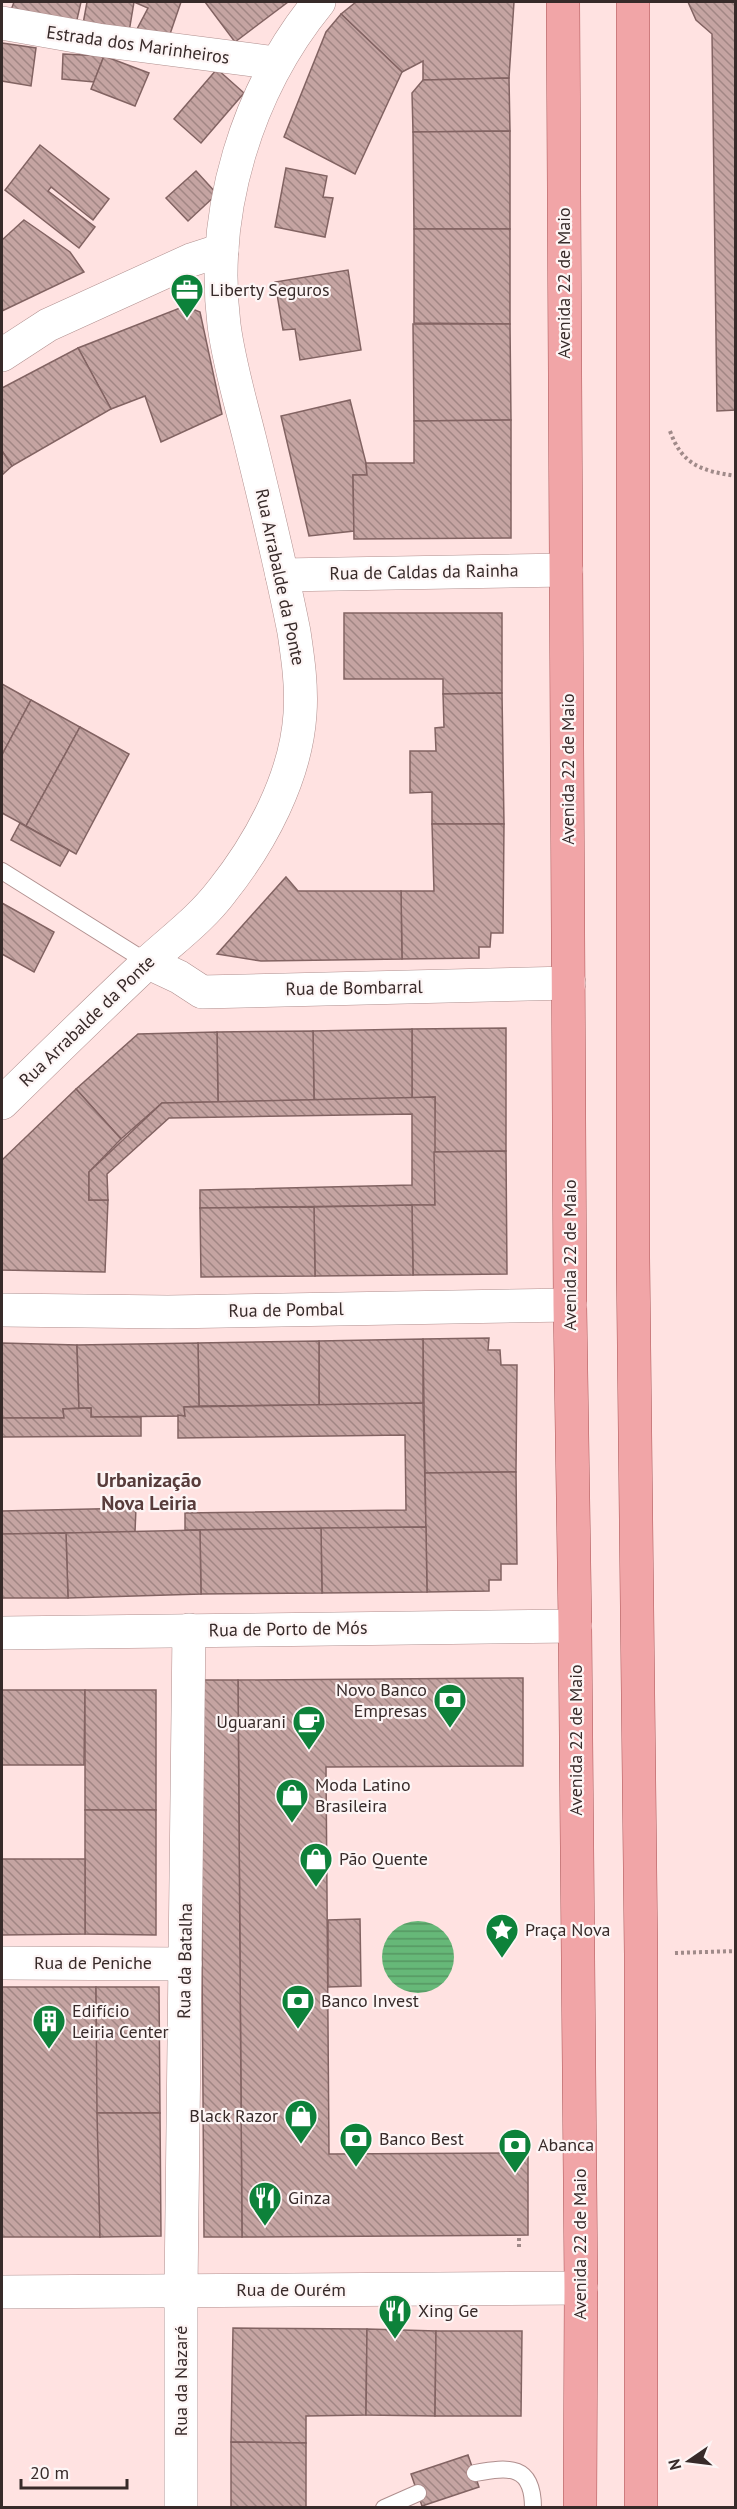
<svg xmlns="http://www.w3.org/2000/svg" width="737" height="2509" font-family="'PT Sans',sans-serif">
<defs>
<pattern id="water-rules" width="6" height="5" patternUnits="userSpaceOnUse" patternTransform="scale(1.5)"><rect width="6" height="5" fill="#66b878"/><path d="M0 2.5h6" fill="none" stroke="#559662"/></pattern>
<pattern id="building-back-hatch" width="6" height="6" patternUnits="userSpaceOnUse" patternTransform="scale(1.5)"><rect width="6" height="6" fill="#c5a4a2"/><path d="M-1 5l2 2M0 0l6 6M5-1l2 2" fill="none" stroke="#a18684"/></pattern>
</defs>
<rect width="100%" height="100%" fill="#ffe2e1"/>
<circle fill="url(#water-rules)" cx="418" cy="1957" r="36"/>
<g fill="url(#building-back-hatch)" stroke="#826362" stroke-width="1.5">
<polygon points="14,2 81,2 76,24 10,13"/>
<polygon points="87,2 134,2 129,32 83,24"/>
<polygon points="134,2 181,2 169,37 136,31 148,8"/>
<polygon points="205,2 288,2 235,42"/>
<polygon points="356,2 514,2 509,78 423,80 423,61 402,72 341,14"/>
<polygon points="688,2 736,2 736,410 717,411 712,34 696,20"/>
<polygon points="341,14 402,72 355,174 284,137 326,32"/>
<polygon points="2,43 36,48 31,86 2,81"/>
<polygon points="63,54 104,56 94,82 62,79"/>
<polygon points="104,56 149,73 135,106 91,89"/>
<polygon points="217,69 244,93 201,143 174,119"/>
<polygon points="509,78 510,131 413,132 412,93 423,80"/>
<polygon points="510,131 510,229 414,229 413,132"/>
<polygon points="40,145 109,199 93,220 51,187 48,191 95,227 79,248 5,190"/>
<polygon points="286,168 327,176 323,197 333,198 325,237 275,227"/>
<polygon points="196,171 217,194 188,221 166,198"/>
<polygon points="24,220 70,252 84,272 2,311 2,240"/>
<polygon points="414,229 510,229 510,324 414,323"/>
<polygon points="348,270 361,350 300,360 295,329 283,330 275,282"/>
<polygon points="185,306 200,312 222,414 161,442 145,396 111,409 78,348"/>
<polygon points="413,324 510,324 511,420 414,421"/>
<polygon points="78,348 111,409 12,466 2,451 2,388"/>
<polygon points="350,400 366,463 367,475 353,475 354,531 309,536 281,416"/>
<polygon points="511,420 511,538 354,539 353,475 367,475 366,463 414,463 414,421"/>
<polygon points="2,451 12,466 2,475"/>
<polygon points="344,613 502,613 502,693 443,694 443,679 344,679"/>
<polygon points="2,684 31,700 2,755"/>
<polygon points="502,693 504,824 432,824 432,792 410,793 410,751 436,751 435,728 444,727 443,694"/>
<polygon points="31,700 80,727 26,826 2,813 2,755"/>
<polygon points="80,727 129,754 76,854 26,826"/>
<polygon points="20,823 69,850 60,866 11,840"/>
<polygon points="432,824 504,824 503,933 491,933 490,947 479,947 479,958 402,959 401,891 434,891"/>
<polygon points="286,877 298,891 401,891 402,959 261,961 217,954"/>
<polygon points="2,903 54,932 34,972 2,954"/>
<polygon points="506,1028 506,1151 434,1152 435,1097 412,1098 412,1029"/>
<polygon points="412,1029 412,1098 314,1100 313,1031"/>
<polygon points="313,1031 314,1100 218,1102 217,1032"/>
<polygon points="217,1032 218,1102 162,1103 121,1139 76,1089 138,1034"/>
<polygon points="76,1089 121,1139 89,1172 89,1200 108,1200 105,1272 2,1270 2,1160"/>
<polygon points="435,1097 435,1205 200,1208 200,1190 412,1185 412,1114 169,1118 107,1174 108,1200 89,1200 89,1172 162,1103"/>
<polygon points="506,1151 507,1274 413,1275 412,1205 435,1205 434,1152"/>
<polygon points="412,1205 413,1275 315,1276 314,1207"/>
<polygon points="314,1207 315,1276 201,1277 200,1208"/>
<polygon points="489,1338 488,1350 500,1350 501,1365 517,1365 516,1472 425,1473 423,1339"/>
<polygon points="423,1339 423,1403 319,1405 319,1341"/>
<polygon points="319,1341 319,1405 199,1406 198,1343"/>
<polygon points="2,1343 77,1345 79,1408 63,1409 64,1418 2,1418"/>
<polygon points="198,1343 199,1406 184,1407 185,1416 91,1417 91,1408 79,1408 77,1345"/>
<polygon points="423,1403 426,1527 185,1530 185,1513 406,1510 405,1435 178,1438 178,1415 185,1416 184,1407"/>
<polygon points="91,1408 91,1417 141,1417 141,1436 2,1437 2,1418 64,1418 63,1409"/>
<polygon points="516,1472 517,1564 501,1564 501,1580 489,1580 489,1591 427,1592 425,1473"/>
<polygon points="136,1508 135,1532 2,1534 2,1511"/>
<polygon points="426,1527 427,1592 322,1593 321,1528"/>
<polygon points="321,1528 322,1593 201,1594 200,1530"/>
<polygon points="200,1530 201,1594 68,1598 66,1533"/>
<polygon points="66,1533 68,1598 2,1598 2,1534"/>
<polygon points="523,1678 523,1766 326,1767 329,2154 528,2153 528,2235 242,2237 238,1680"/>
<polygon points="200,1680 238,1680 242,2237 204,2237"/>
<polygon points="2,1690 85,1690 84,1765 2,1765"/>
<rect x="85" y="1690" width="71" height="120"/>
<polygon points="85,1810 156,1810 156,1935 85,1934"/>
<polygon points="2,1859 85,1859 85,1934 2,1935"/>
<polygon points="360,1919 361,1986 328,1987 328,1920"/>
<polygon points="2,1987 96,1987 100,2237 2,2237"/>
<polygon points="96,1987 159,1987 160,2113 97,2113"/>
<polygon points="97,2113 160,2113 161,2236 100,2237"/>
<polygon points="233,2328 367,2329 366,2415 306,2416 306,2443 231,2442"/>
<polygon points="367,2329 436,2331 435,2416 366,2415"/>
<polygon points="436,2331 522,2331 521,2416 435,2416"/>
<polygon points="231,2442 306,2443 306,2508 231,2508"/>
<polygon points="468,2455 479,2487 422,2506 411,2474"/>
</g>
<g fill="none" stroke-linecap="round" stroke-linejoin="round">
<g stroke="#b08f8e" stroke-width="18">
<g id="lane">
<polyline points="2,871 147,962"/>
<path d="M475,2473c34,-6 58,-9 58,35"/>
<polyline points="384,2508 418,2493"/>
</g>
</g>
<g stroke="#b08f8e" stroke-width="34">
<g id="street">
<polyline points="282,575 566,570"/>
<polyline points="147,962 179,977 202,992 569,983"/>
<path d="M2,1103c48,-47 96,-94 144,-139 26,-24 55,-45 76,-73 39,-49 74,-114 78,-177 2,-28 -2,-55 -6,-82 -13,-66 -29,-131 -45,-196 -9,-36 -20,-73 -25,-111 -14,-114 23,-235 95,-323"/>
<polyline points="2,1310 168,1312 570,1305"/>
<polyline points="2,1633 575,1626"/>
<polyline points="2,1963 185,1964"/>
<polyline points="2,2292 581,2288"/>
<polyline points="181,2508 181,2291 189,1630"/>
</g>
</g>
<g stroke="#b08f8e" stroke-width="34">
<g id="secondary">
<polyline points="2,23 98,40 276,63"/>
<polyline points="2,355 48,325 191,260 222,250"/>
</g>
</g>
<g stroke="#aa5355" stroke-width="34">
<g id="primary">
<polyline points="563,2 570,1305 575,1626 581,2288 580,2508"/>
<polyline points="633,2 633,1258 641,1954 641,2508"/>
</g>
</g>
<g stroke="#a08a89" stroke-width="4" stroke-dasharray="3 3" stroke-linecap="butt">
<path d="M670,431c12,34 32,40 66,45"/>
<polyline points="675,1953 736,1951"/>
<polyline points="519,2247 519,2235"/>
</g>
<use href="#lane" stroke="#fff" stroke-width="16"/>
<use href="#street" stroke="#fff" stroke-width="33"/>
<use href="#secondary" stroke="#fff" stroke-width="33"/>
<use href="#primary" stroke="#f1a5a7" stroke-width="33"/>
</g>
<defs>
<g id="office-pin" transform="scale(1.725)"><path d="M0 17L-7.5 6A9.5 9.5 0 1 1 7.5 6Z" fill="#0d823a" stroke="#fdf5f5"/><path d="M-6-3h4V-5.5h4V-3h4V5H-6ZM-1-4.5V-3h2v-1.5ZM-6 0V1H6V0Z" fill="#fff"/></g>
<g id="bank-pin" transform="scale(1.725)"><path d="M0 17L-7.5 6A9.5 9.5 0 1 1 7.5 6Z" fill="#0d823a" stroke="#fdf5f5"/><path d="M-6-4H6V4H-6ZM0-2.3a2.3 2.3 0 1 0 0 4.6a2.3 2.3 0 1 0 0-4.6Z" fill="#fff"/></g>
<g id="cafe-pin" transform="scale(1.725)"><path d="M0 17L-7.5 6A9.5 9.5 0 1 1 7.5 6Z" fill="#0d823a" stroke="#fdf5f5"/><path d="M-5.5-4.5H6V0H3Q3 3.5 0 3.5H-2.5Q-5.5 3.5-5.5 0ZM3-3.2v2h1.7v-2ZM-6 4.5H4V6H-6Z" fill="#fff"/></g>
<g id="shop-pin" transform="scale(1.725)"><path d="M0 17L-7.5 6A9.5 9.5 0 1 1 7.5 6Z" fill="#0d823a" stroke="#fdf5f5"/><path d="M-5-2.5h2.3a2.7 3.5 0 0 1 5.4 0H5L5.5 6h-11ZM-1.5-2.5h3a1.5 2.3 0 0 0-3 0Z" fill="#fff"/></g>
<g id="sight-pin" transform="scale(1.725)"><path d="M0 17L-7.5 6A9.5 9.5 0 1 1 7.5 6Z" fill="#0d823a" stroke="#fdf5f5"/><path d="M0-6L1.8-2.2L6-1.7L2.9 1.2L3.7 5.4L0 3.3L-3.7 5.4L-2.9 1.2L-6-1.7L-1.8-2.2Z" fill="#fff"/></g>
<g id="building-pin" transform="scale(1.725)"><path d="M0 17L-7.5 6A9.5 9.5 0 1 1 7.5 6Z" fill="#0d823a" stroke="#fdf5f5"/><path d="M-4-6H4V6H1V3H-1V6H-4ZM-2.5-4.3h1.7v1.8h-1.7ZM.8-4.3h1.7v1.8H.8ZM-2.5-1h1.7V.8h-1.7ZM.8-1h1.7V.8H.8Z" fill="#fff"/></g>
<g id="restaurant-pin" transform="scale(1.725)"><path d="M0 17L-7.5 6A9.5 9.5 0 1 1 7.5 6Z" fill="#0d823a" stroke="#fdf5f5"/><path d="M-5-6h1v4h1v-4h1v4h1v-4h1v5L-1.5 .5V6h-2V.5L-5-1ZM5-6V6H3V1.5H1.5Q1.5-4 5-6Z" fill="#fff"/></g>
</defs>
<g fill-rule="evenodd">
<use href="#office-pin" x="187" y="290"/>
<use href="#bank-pin" x="450" y="1700"/>
<use href="#cafe-pin" x="309" y="1722"/>
<use href="#shop-pin" x="292" y="1795"/>
<use href="#shop-pin" x="316" y="1859"/>
<use href="#sight-pin" x="502" y="1930"/>
<use href="#bank-pin" x="298" y="2001"/>
<use href="#building-pin" x="49" y="2021"/>
<use href="#shop-pin" x="301" y="2116"/>
<use href="#bank-pin" x="356" y="2139"/>
<use href="#bank-pin" x="515" y="2145"/>
<use href="#restaurant-pin" x="265" y="2198"/>
<use href="#restaurant-pin" x="395" y="2311"/>
</g>
<g text-anchor="middle" stroke-width="4.5" stroke-linejoin="round" paint-order="stroke">
<g font-size="18" fill="#372a29" stroke="#fdf5f5">
<text transform="translate(138 45) rotate(8)" y="6">Estrada dos Marinheiros</text>
<text transform="translate(564 283) rotate(-90)" y="6">Avenida 22 de Maio</text>
<text transform="translate(424 572) rotate(-1)" y="6">Rua de Caldas da Rainha</text>
<text transform="translate(280 577) rotate(78)" y="6">Rua Arrabalde da Ponte</text>
<text transform="translate(568 769) rotate(-90)" y="6">Avenida 22 de Maio</text>
<text transform="translate(354 988) rotate(-1)" y="6">Rua de Bombarral</text>
<text transform="translate(87 1021) rotate(-44)" y="6">Rua Arrabalde da Ponte</text>
<text transform="translate(570 1255) rotate(-90)" y="6">Avenida 22 de Maio</text>
<text transform="translate(286 1310) rotate(-1)" y="6">Rua de Pombal</text>
<text transform="translate(288 1629) rotate(-1)" y="6">Rua de Porto de Mós</text>
<text transform="translate(576 1740) rotate(-90)" y="6">Avenida 22 de Maio</text>
<text transform="translate(185 1961) rotate(-89)" y="6">Rua da Batalha</text>
<text x="93" y="1969">Rua de Peniche</text>
<text transform="translate(580 2244) rotate(-90)" y="6">Avenida 22 de Maio</text>
<text x="291" y="2296">Rua de Ourém</text>
<text transform="translate(181 2381) rotate(-90)" y="6">Rua da Nazaré</text>
</g>
<g font-size="18" fill="#372a29" stroke="#fdf5f5" text-anchor="start">
<text x="210" y="296">Liberty Seguros</text>
<text x="427" y="1696" text-anchor="end">Novo Banco<tspan x="427" dy="21">Empresas</tspan></text>
<text x="286" y="1728" text-anchor="end">Uguarani</text>
<text x="315" y="1791">Moda Latino<tspan x="315" dy="21">Brasileira</tspan></text>
<text x="339" y="1865">Pão Quente</text>
<text x="525" y="1936">Praça Nova</text>
<text x="321" y="2007">Banco Invest</text>
<text x="72" y="2017">Edifício<tspan x="72" dy="21">Leiria Center</tspan></text>
<text x="278" y="2122" text-anchor="end">Black Razor</text>
<text x="379" y="2145">Banco Best</text>
<text x="538" y="2151">Abanca</text>
<text x="288" y="2204">Ginza</text>
<text x="418" y="2317">Xing Ge</text>
</g>
<g font-size="20" font-weight="bold" fill="#583c3b" stroke="#fdf5f5">
<text x="149" y="1487">Urbanização<tspan x="149" dy="23">Nova Leiria</tspan></text>
</g>
</g>
<rect width="737" height="2509" fill="none" stroke="#372a29" stroke-width="6"/>
<g transform="translate(689 2461) rotate(256)" stroke="#fdf5f5" stroke-width="4.5" paint-order="stroke">
<path d="M0-4.5L10 22L0 15L-10 22Z" fill="#372a29"/>
<text y="-9" font-size="16" font-weight="bold" text-anchor="middle" fill="#372a29">N</text>
</g>
<path d="M21 2479v9h106v-9" fill="none" stroke="#372a29" stroke-width="3"/>
<text x="30" y="2479" font-size="18" fill="#372a29" stroke="#fdf5f5" stroke-width="4.5" paint-order="stroke">20 m</text>
</svg>
